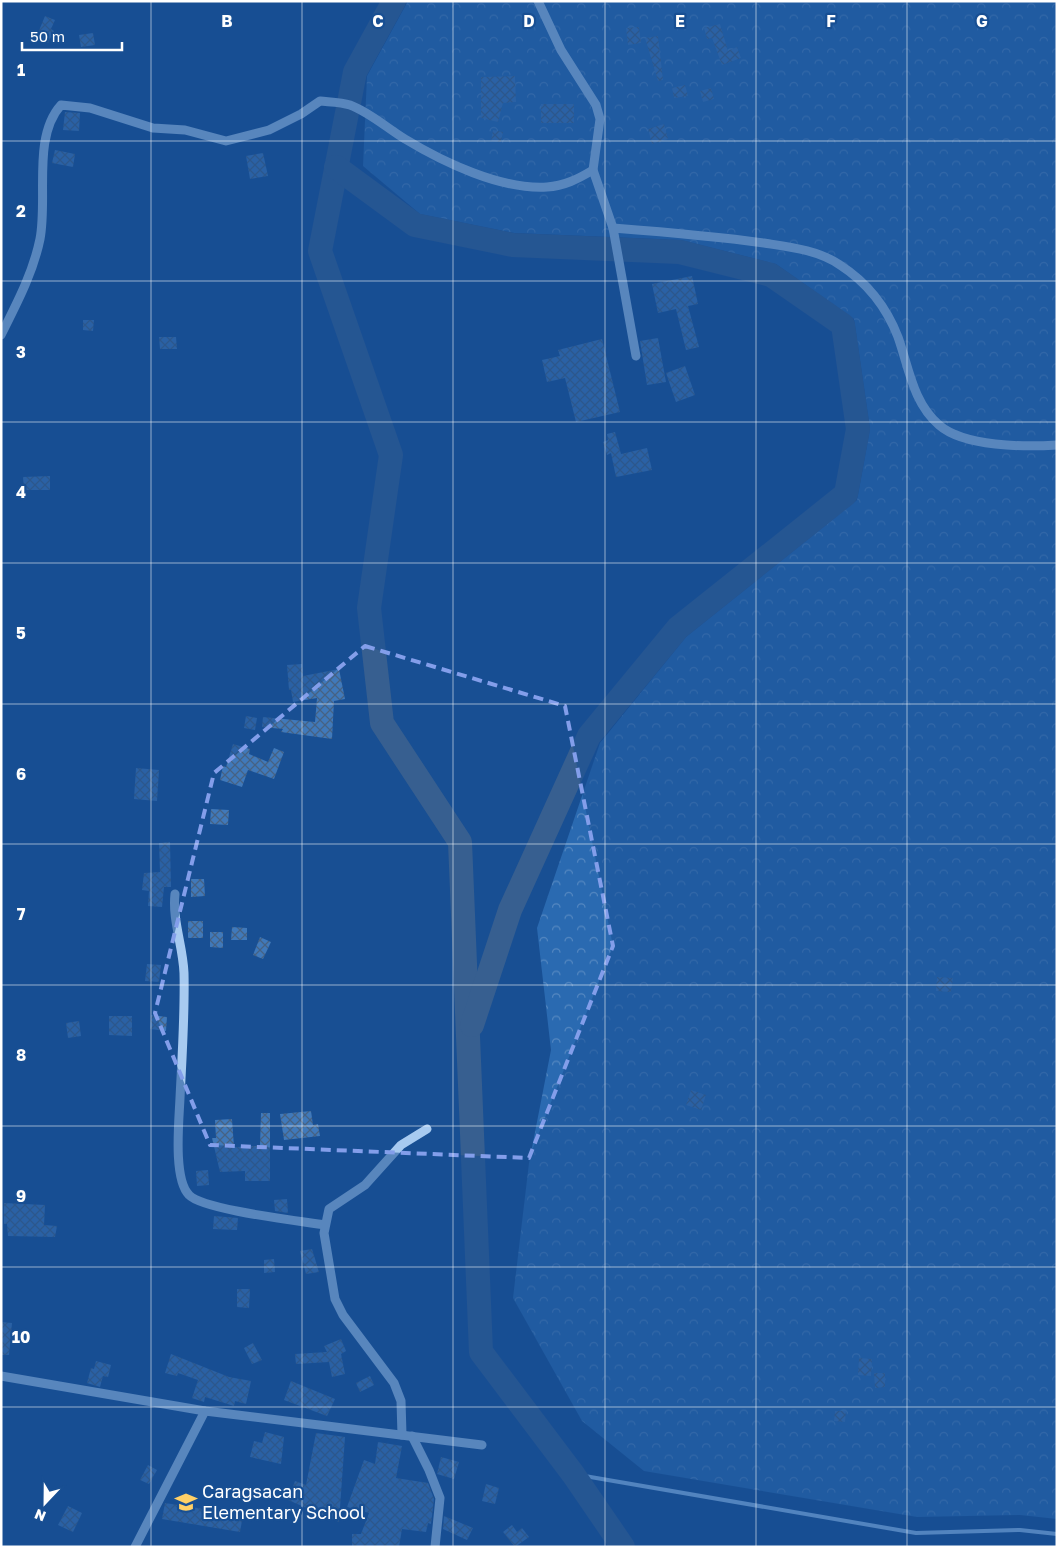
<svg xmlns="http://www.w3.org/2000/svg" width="1058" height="1548" font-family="'Golos Text',sans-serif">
<defs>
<pattern id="forest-crowns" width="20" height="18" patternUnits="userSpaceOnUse" patternTransform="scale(1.25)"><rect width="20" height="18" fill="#2a6ab1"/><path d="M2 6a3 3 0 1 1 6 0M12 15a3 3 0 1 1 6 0" fill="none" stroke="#5588c1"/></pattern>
<pattern id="building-cross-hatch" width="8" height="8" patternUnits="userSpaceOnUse" patternTransform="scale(1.25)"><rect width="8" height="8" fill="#4079ba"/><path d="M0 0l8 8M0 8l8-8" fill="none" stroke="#466283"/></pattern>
</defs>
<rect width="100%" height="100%" fill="#184f93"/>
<polygon fill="url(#forest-crowns)" points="408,1 1057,1 1057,1519 1020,1515 917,1517 644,1471 582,1421 513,1298 529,1163 551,1050 537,928 600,743 686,637 857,500 870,429 854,319 776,264 681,240 514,233 420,214 363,166 367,76"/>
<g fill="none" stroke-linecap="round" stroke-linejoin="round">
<polyline stroke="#9ac5f3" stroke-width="4" points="573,1474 916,1533 1020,1530 1057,1534"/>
<g stroke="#375f90" stroke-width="24">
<polyline points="394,1 355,72 320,251 391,455 369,608 382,723 460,842 481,1352 573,1474 623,1547"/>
<polyline points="336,167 415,225 513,245 680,252 771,275 843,325 858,429 846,494 678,628 589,736 510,910 472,1025"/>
</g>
</g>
<g fill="url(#building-cross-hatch)">
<polygon points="45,16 55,20 51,29 54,31 48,43 36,38"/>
<polygon points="720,24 728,51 737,47 741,58 722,65 712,38 707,39 704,28"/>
<polygon points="639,27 641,43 628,45 626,28"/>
<polygon points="93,33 95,45 81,47 79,35"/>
<polygon points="658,36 663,80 658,81 645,38"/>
<polygon points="515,76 516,102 503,103 498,122 481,118 481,77"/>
<polygon points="685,85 688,96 674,98 672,88"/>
<polygon points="711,88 714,99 703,102 700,91"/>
<rect x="541" y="104" width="33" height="19"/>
<polygon points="65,112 80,113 79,131 63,130"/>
<polygon points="664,124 668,139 652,144 648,129"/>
<polygon points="493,130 503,132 501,142 491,141"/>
<polygon points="55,150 75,154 73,167 52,163"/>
<polygon points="263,153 268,176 250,179 246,156"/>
<polygon points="692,276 698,304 688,306 699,347 686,350 676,309 658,313 652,284"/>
<polygon points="83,320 94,320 93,331 83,330"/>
<polygon points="159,337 176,337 177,349 160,349"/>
<polygon points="658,338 666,382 647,385 640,341"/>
<polygon points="602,339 620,412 576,422 565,378 547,382 542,360 560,356 558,350"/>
<polygon points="685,366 695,395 676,402 666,373"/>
<polygon points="615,432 621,454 647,448 652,470 616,477 611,453 607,455 603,442 608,440 607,434"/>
<polygon points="50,476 50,490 24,490 23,477"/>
<polygon points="302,664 303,676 339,669 345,699 334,701 332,739 281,732 283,729 262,727 263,717 315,722 317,698 293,702 291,690 289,690 287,665"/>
<polygon points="246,716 257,718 255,730 244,728"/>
<polygon points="233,744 250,749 249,754 268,762 274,748 284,752 274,779 248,770 242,787 220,780 223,766 226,767"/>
<polygon points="136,768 159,770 157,801 134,799"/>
<polygon points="211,809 229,810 228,825 210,824"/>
<polygon points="170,842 171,887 164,887 162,907 148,906 149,891 142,890 144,873 160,872 159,843"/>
<polygon points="191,879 204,879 205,896 191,897"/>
<rect x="188" y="921" width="15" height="17"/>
<polygon points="232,927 247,928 247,940 231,940"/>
<polygon points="210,932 223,932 223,948 210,947"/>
<polygon points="260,937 271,942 263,959 253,955"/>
<polygon points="147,964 161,965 159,982 145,981"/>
<polygon points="937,977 953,978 951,992 936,991"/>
<polygon points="151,1015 167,1017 166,1031 150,1029"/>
<polygon points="109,1016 132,1016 132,1036 109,1035"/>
<polygon points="79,1021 81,1036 68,1038 66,1023"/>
<polygon points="691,1090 706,1095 701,1110 686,1105"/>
<polygon points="311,1111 313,1125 318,1124 320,1136 284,1140 280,1114"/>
<polygon points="261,1113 270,1113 270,1181 245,1181 245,1171 220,1172 212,1138 216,1138 215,1120 232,1119 234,1147 260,1146"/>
<polygon points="208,1170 209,1185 197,1186 196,1171"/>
<polygon points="287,1199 288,1213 275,1211 274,1200"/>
<polygon points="4,1203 45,1205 44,1225 57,1226 55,1237 8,1236 7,1224 4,1224"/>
<polygon points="214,1216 238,1218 237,1230 213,1229"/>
<polygon points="312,1249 319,1272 306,1274 300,1251"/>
<polygon points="274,1259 275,1272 264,1273 264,1260"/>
<polygon points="237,1289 250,1289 249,1308 237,1307"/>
<polygon points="1,1322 12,1323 9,1355 1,1355"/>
<polygon points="341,1339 346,1351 341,1354 345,1374 332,1377 329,1362 296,1364 295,1354 327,1352 324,1346"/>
<polygon points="253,1343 262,1360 252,1364 244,1348"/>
<polygon points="171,1354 229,1377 251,1381 246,1404 235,1401 234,1406 205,1397 204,1402 192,1398 198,1380 178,1373 177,1376 165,1373"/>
<polygon points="859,1358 872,1359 871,1376 858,1375"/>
<polygon points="96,1361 111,1365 108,1377 103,1376 100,1387 87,1383 91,1368 94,1369"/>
<polygon points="874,1373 885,1373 885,1387 875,1388"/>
<polygon points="370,1376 374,1385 360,1392 356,1383"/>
<polygon points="291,1381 335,1399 327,1416 284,1400"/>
<polygon points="835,1411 846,1411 845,1422 834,1421"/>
<polygon points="265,1432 284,1437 281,1464 250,1457 254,1441 262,1443"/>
<polygon points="316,1433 345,1437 339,1522 288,1500 295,1481 306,1485"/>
<polygon points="378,1442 402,1446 396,1478 428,1483 434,1499 431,1524 428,1523 426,1532 402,1529 399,1547 352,1546 352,1534 361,1534 369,1513 347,1507 364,1460 375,1464"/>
<polygon points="441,1457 459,1462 454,1479 437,1474"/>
<polygon points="148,1465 157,1470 149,1484 140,1480"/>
<polygon points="486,1484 499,1488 495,1504 482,1501"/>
<polygon points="165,1503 243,1515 240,1532 162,1519"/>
<polygon points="68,1506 82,1513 73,1532 58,1525"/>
<polygon points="444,1516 473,1528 467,1540 443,1529"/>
<polygon points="512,1525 517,1532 522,1528 529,1537 515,1547 503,1532"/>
</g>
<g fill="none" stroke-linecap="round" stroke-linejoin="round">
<g stroke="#a7caf0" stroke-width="9">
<polyline points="538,1 561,50 596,105 600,119 593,170 613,228 636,356"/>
<path d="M613,228c51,4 101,8 151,15 26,4 54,7 76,22 28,18 46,41 58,72 11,31 15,66 41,88 25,22 86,22 118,20"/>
<path d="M1,335c16,-32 32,-62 39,-96 8,-41 -8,-102 21,-134l29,3 63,20 32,2 41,11 43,-11 32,-16 19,-13c9,1 21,1 30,4 19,7 37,23 55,34 38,23 96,51 142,48 17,-1 31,-8 46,-17"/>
<path d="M175,894c-3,26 8,52 9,79 1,41 -2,84 -4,125 -1,23 -7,81 9,97 14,15 112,26 136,30"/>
<polyline points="1,1376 205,1411 482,1445"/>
<polyline points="402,1435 401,1401 394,1383 343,1315 335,1299 324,1233 329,1209 365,1185 401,1145 427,1129"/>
<polyline points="412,1436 429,1470 440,1498 435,1547"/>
<polyline points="135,1547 205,1411"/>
</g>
</g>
<path d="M0 0H1058V1548H0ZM365,646l200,60 48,240 -84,212 -319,-13 -55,-132 59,-240z" fill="#184f93" fill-opacity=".55" fill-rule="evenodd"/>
<path fill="none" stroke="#839eea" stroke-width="4" stroke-dasharray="10 6" stroke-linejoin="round" d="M365,646l200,60 48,240 -84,212 -319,-13 -55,-132 59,-240z"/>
<path fill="none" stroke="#fff" stroke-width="1" stroke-opacity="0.55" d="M151,1v1546M302,1v1546M453,1v1546M605,1v1546M756,1v1546M907,1v1546M1,141h1056M1,281h1056M1,422h1056M1,563h1056M1,704h1056M1,844h1056M1,985h1056M1,1126h1056M1,1267h1056M1,1407h1056"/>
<defs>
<g id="school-bare" transform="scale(1.725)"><path d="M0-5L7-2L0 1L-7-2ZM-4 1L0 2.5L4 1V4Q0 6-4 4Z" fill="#ffd067" stroke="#184f93" stroke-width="2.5" paint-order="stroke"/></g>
</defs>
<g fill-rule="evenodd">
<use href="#school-bare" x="186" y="1502"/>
</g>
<g text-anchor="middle" stroke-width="4.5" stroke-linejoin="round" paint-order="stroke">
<g font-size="18" fill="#fff" stroke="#184f93" text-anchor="start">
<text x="202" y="1498">Caragsacan<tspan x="202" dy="21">Elementary School</tspan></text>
</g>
</g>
<g font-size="16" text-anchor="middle" font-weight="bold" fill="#fff" stroke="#184f93" stroke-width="4.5" stroke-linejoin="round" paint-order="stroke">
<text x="227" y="27">B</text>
<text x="378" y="27">C</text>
<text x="529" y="27">D</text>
<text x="680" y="27">E</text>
<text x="831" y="27">F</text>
<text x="982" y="27">G</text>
<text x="21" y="76">1</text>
<text x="21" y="217">2</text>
<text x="21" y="358">3</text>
<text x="21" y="498">4</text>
<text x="21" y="639">5</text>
<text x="21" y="780">6</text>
<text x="21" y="920">7</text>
<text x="21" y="1061">8</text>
<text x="21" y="1202">9</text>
<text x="21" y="1343">10</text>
</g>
<rect width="1058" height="1548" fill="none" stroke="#ffffff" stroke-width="5"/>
<g transform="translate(45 1503) rotate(202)" stroke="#184f93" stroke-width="4" paint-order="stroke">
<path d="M0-4L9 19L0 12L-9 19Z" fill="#ffffff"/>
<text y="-8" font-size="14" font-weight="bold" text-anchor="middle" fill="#ffffff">N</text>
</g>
<path d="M22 42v8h100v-8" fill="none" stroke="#ffffff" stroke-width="2.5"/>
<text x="30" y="42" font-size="15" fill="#ffffff" stroke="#184f93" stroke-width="4" paint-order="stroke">50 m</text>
</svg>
